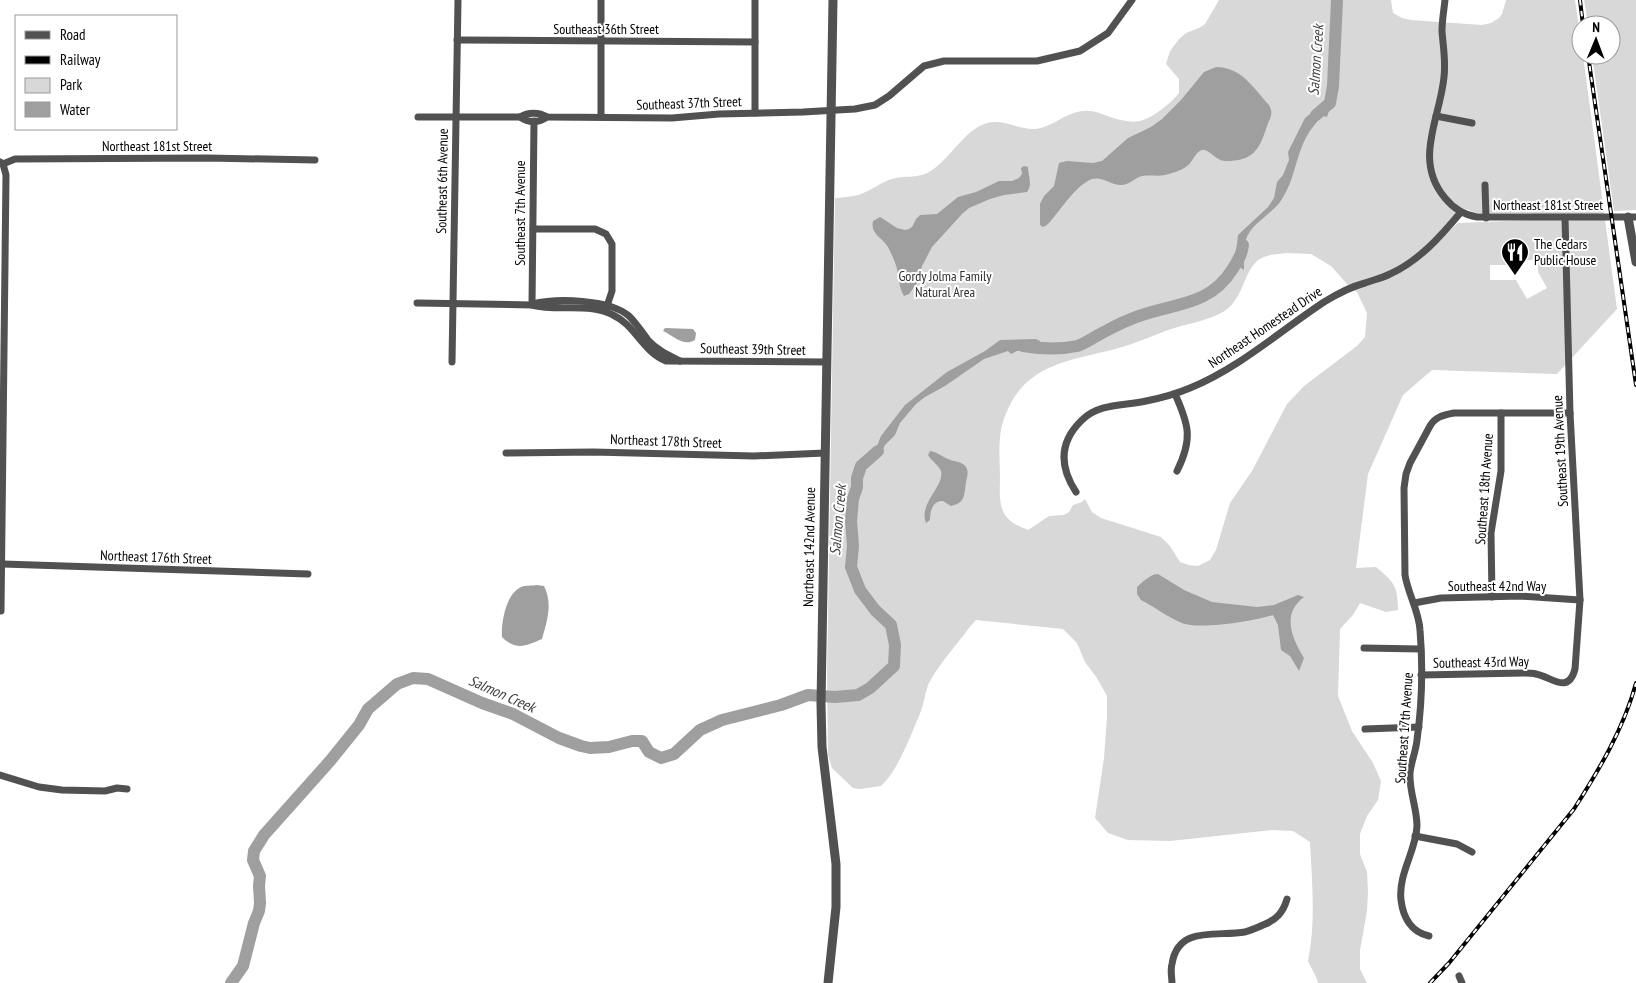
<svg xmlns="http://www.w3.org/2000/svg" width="1636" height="983" font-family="'PT Sans Narrow',sans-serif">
<rect width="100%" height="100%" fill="#fff"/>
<g fill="#d8d8d8" fill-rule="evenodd">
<path d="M1219,0h172l2,13 9,5 9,2 71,5 9,-2 8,-5 3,-4 4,-14h69l6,43v12h2l34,254 -60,65 -125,-4 -29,25 -35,79 -12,94 20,-1c18,15 22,19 22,43l-12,2 -26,-9 -7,12 -13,14 -2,67 14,35 21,32 8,18 -3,19 -11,16 -7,18v20l7,18 1,19 -1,20 -7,39v19l7,14h-49l-1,-4 -9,-18c8,-39 4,-79 2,-119l-17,-11 -21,-1 -102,11 -42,-1 -20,-7 -13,-15 9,-60 3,-41v-21l-10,-18 -12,-16 -8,-19 -14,-14 -87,-9c-7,7 -11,14 -17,21 -11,14 -23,28 -31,44 -3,9 -4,18 -7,26 -9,21 -23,60 -40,75l-21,3 -7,-1 -21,-20 -4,-13 -1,-81 8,-476c9,-1 18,-1 26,-4 11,-4 20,-12 31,-15 13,-4 24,0 37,-7 22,-12 38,-49 65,-50 14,-1 26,8 41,7 18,-2 31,-17 49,-18 11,-1 19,4 29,7 8,2 18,5 27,3 13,-3 31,-18 39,-28v-14l-13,-15 4,-13 9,-12 7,-6 13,-5 6,-4zM1462,208l15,5h55l1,7 -75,3 -15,14 -5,-4zM1286,253l25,1 20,12 16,18 10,8 10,21 -2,24 -8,9 -53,40 -17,18 -35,67 -22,32 -14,47 -6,10 -12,6 -9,-1 -9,-3 -10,-16 -9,-9 -60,-19 -9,-6 -7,-13 -3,3 -9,3 -4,7 -5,3 -15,1 -21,14c-28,-10 -29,-23 -28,-50 0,-20 -3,-45 5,-64 20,-54 67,-55 114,-68 17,-5 33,-12 49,-18 17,-6 35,-8 51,-16 28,-12 22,-48 45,-57 7,-3 15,-3 22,-4zM1515,260h23v12l9,16 -20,11 -11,-19h-26v-15h25z"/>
<polygon points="1584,0 1636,0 1636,210 1614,211 1592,55 1611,55 1611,25 1588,25"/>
</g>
<g fill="#9f9f9f">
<path d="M1216,67c26,0 38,22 53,38 5,9 1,13 -2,21 -8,25 -14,35 -42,35 -9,0 -17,-13 -23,-11 -7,2 -9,12 -15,16 -6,5 -15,7 -22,9 -8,2 -18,-1 -26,2 -6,3 -11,8 -18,8 -10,0 -19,-9 -29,-6 -18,7 -32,33 -45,46l-4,2 -3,-2v-21l4,-8 10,-10 5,-23 8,-2 26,2 9,-2 26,-23 23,-11 11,-8 19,-19 23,-28z"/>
<path d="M1331,104l-4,13 -4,-1c-30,27 -23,58 -43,86 -10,13 -29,22 -34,37 -3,10 -2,21 -2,31l-5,-3 -3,-14 2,-18 30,-28 6,-9 3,-16 6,-7 6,-15 -1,-8 17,-34 14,-11z"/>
<path d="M1024,166l4,1c0,9 5,17 -1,25l-23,3 -14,4 -21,9 -7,6 -30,33 -10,19 -5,17 -8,11 -5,2c-5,-8 -5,-18 -7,-27 -2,-8 -6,-16 -9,-22 -6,-10 -18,-13 -15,-26l7,-4 17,11 8,2 4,-1 3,-2 4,-8 4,-4 17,-1 21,-17 18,-5 23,-11h13l7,-3 3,-4 -1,-6z"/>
<path d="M665,328l28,1 3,4 -1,7c-12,7 -21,-4 -32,-9z"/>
<polygon points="1036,339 1040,341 1038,350 1017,351 1011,354 1008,351 984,359 945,386 925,397 916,404 900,423 895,435 885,445 880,455 871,464 864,467 870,454 877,446 881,436 905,405 947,372 985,351 1000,340"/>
<path d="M930,451c8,1 12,6 18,8 6,3 14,2 18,8 3,5 1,10 0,15 -2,12 0,21 -15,24l-8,-5c-10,-1 -13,10 -13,19l-4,3c-8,-20 19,-37 15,-52 -2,-5 -10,-11 -13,-16z"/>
<path d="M1158,574l26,16 28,12 45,5 17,-2 24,-10 6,2c-23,17 -12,41 0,61l-5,13 -9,-15 -9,-6 -3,-25 -5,-10c-18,6 -73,15 -91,8 -15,-6 -27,-16 -41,-23l-4,-6v-7c7,-6 12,-12 21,-13z"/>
<path d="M537,585l7,1c9,18 3,35 -2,53 -16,7 -26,12 -40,-2 -1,-15 4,-43 19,-50 4,-2 11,-1 16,-2z"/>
</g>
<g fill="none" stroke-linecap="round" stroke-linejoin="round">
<g stroke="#9f9f9f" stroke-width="12">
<polyline points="1316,115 1330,103 1333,86 1337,0"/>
<path d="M1023,346c18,3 36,4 54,0 10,-3 18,-10 27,-14 11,-6 23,-12 35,-16 36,-13 70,-10 93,-46 5,-8 10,-15 11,-25"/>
<polyline points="231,983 243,966 254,923 259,911 260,903 259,886 260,876 253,860 254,851 264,835 330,761 359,725 368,709 397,684 413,678 428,679 482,703 513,714 559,738 581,746 590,748 609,747 632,741 642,741 649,752 661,758 674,754 700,730 722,720 781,705 808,695 835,697 858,695 870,688 894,666 895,645 891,625 875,610 860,590 851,567 853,546 851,521 853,499 857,487 857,478 861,466 878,451"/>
</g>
<g stroke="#515151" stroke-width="7">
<path d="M1445,0c-1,10 -3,20 -3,31 1,15 4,30 2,46 -4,42 -31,83 1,121 9,11 19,17 32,19h159"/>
<polyline points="457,40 755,42"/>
<polyline points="755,113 755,0"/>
<polyline points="1436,116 1472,123"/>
<path d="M418,117h102c8,-5 19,-5 27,0l125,1 47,-4 84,-2 52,-3 20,-4 14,-9 35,-30 20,-5h93l43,-10 28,-18 24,-33"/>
<path d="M520,117c8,6 19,6 27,0"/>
<polyline points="601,117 601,0"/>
<polyline points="0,162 3,164 15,159 208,158 315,160"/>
<polyline points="1485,185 1486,218"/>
<polyline points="533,229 595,229 606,234 612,244 612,291 606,309"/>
<path d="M417,303l115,2c26,7 57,-3 81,10 22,10 29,36 53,46l160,1"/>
<path d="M532,304c25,-6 77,-5 97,12 7,7 13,16 19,24 9,10 20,15 32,21"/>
<polyline points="532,305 534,121"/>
<polyline points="452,362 458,0"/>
<path d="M1175,394c14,31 18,45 2,77"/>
<polyline points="506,453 593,452 754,456 825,453"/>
<path d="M1076,492c-17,-26 -17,-50 6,-72 17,-17 42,-14 64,-19 15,-3 30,-7 44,-13 49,-20 90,-57 134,-86 13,-8 26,-15 41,-19 8,-3 17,-5 25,-9 29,-13 51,-38 71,-62"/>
<polyline points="3,564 308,574"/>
<polyline points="1492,597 1491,533 1501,471 1501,413"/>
<polyline points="1414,603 1441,598 1520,596 1580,600"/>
<polyline points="1,611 6,175 3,164"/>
<polyline points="1364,648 1420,649"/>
<path d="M1421,675l103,-2c4,0 8,0 12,1 16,3 32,21 39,-5l5,-69 -10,-187 -5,-195"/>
<polyline points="1365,729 1419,727"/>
<polyline points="0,775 39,787 62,790 105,791 117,788 127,789"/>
<polyline points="1415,836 1457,844 1472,852"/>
<path d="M1429,936c-18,-4 -26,-19 -28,-36 -3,-26 15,-49 16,-74 0,-18 -8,-35 -7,-53 1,-11 6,-22 7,-33 5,-36 6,-74 3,-110 -1,-19 -12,-36 -15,-55l-1,-87 2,-14 4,-11 20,-37c5,-9 13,-11 24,-13h116"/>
<polyline points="1459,976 1462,983"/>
<path d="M1172,983c0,-6 -2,-13 0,-19 6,-39 45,-27 73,-32 6,-2 12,-4 18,-7 13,-5 20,-12 24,-26"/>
</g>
<g stroke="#515151" stroke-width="9">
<polyline points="1628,217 1636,262"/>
<polyline points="828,983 836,907 836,864 822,747 821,704 833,0"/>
</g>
<g stroke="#000" stroke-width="4">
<g id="rail">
<polyline points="1580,0 1583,25"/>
<polyline points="1588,55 1636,385"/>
<path d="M1430,983l19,-20 125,-154c25,-39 50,-81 62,-126"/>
</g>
</g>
<use href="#rail" stroke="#fff" stroke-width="2" stroke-dasharray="5.5" stroke-linecap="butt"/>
</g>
<defs>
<g id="restaurant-pin" transform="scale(1.4375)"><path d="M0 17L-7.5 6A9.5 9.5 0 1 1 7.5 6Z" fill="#000" stroke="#fff"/><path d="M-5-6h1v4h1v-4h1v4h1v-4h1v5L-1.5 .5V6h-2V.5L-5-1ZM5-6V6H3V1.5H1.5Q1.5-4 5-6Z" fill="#fff"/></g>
</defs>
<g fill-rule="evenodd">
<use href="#restaurant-pin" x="1515" y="252"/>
</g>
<g text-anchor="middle" stroke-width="4" stroke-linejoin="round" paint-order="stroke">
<g font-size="14" fill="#000" stroke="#fff">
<text x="606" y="34">Southeast 36th Street</text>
<text transform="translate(689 103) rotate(-2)" y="5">Southeast 37th Street</text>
<text x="157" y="151">Northeast 181st Street</text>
<text transform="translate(442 181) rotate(-89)" y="5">Southeast 6th Avenue</text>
<text x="1548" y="210">Northeast 181st Street</text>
<text transform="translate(520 213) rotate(-90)" y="5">Southeast 7th Avenue</text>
<text transform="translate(1265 327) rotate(-34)" y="5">Northeast Homestead Drive</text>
<text transform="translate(753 349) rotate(1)" y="5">Southeast 39th Street</text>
<text transform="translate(666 441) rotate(2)" y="5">Northeast 178th Street</text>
<text transform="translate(1560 451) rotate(-93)" y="5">Southeast 19th Avenue</text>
<text transform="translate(1484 489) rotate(-86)" y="5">Southeast 18th Avenue</text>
<text transform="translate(809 547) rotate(-89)" y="5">Northeast 142nd Avenue</text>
<text transform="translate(156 557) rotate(2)" y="5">Northeast 176th Street</text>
<text x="1497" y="591">Southeast 42nd Way</text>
<text transform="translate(1481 662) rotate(-1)" y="5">Southeast 43rd Way</text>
<text transform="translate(1404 728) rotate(-86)" y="5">Southeast 17th Avenue</text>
</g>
<g font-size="14" fill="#000" stroke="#fff" text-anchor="start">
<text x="1534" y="249">The Cedars<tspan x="1534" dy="16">Public House</tspan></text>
</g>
<g font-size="14" fill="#2f2f2f" stroke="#fff">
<text x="945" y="281">Gordy Jolma Family<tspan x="945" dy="16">Natural Area</tspan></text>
</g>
<g font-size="15" font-style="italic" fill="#404040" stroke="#fff">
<text transform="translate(1316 60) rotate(-86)" y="5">Salmon Creek</text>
<text transform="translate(838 520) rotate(-85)" y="5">Salmon Creek</text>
<text transform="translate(502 694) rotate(24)" y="5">Salmon Creek</text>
</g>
</g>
<rect x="15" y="15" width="162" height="115" fill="#ffffff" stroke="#999999"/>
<rect x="25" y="31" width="25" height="8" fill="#515151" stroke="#999999"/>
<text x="60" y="40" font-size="15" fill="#000000">Road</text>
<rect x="25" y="56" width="25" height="8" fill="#000000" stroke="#999999"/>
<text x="60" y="65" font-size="15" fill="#000000">Railway</text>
<rect x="25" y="78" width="25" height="15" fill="#d8d8d8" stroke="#999999"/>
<text x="60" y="90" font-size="15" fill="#000000">Park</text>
<rect x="25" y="102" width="25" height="15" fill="#9f9f9f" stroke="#999999"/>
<text x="60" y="115" font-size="15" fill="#000000">Water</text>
<g transform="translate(1596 40) rotate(1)"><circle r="24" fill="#ffffff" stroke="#999999"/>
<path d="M0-4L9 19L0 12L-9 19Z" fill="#000000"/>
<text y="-8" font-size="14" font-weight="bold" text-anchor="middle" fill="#000000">N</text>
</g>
</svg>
